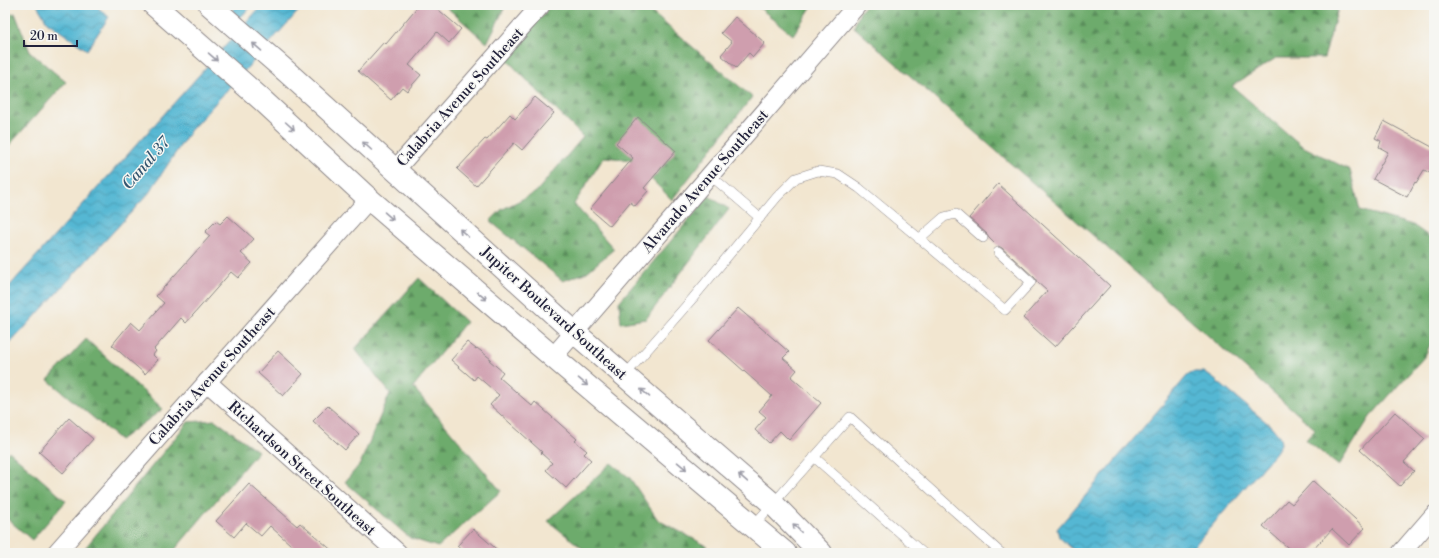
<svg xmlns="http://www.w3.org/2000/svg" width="1439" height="558" font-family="'Libre Bodoni',serif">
<defs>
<pattern id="forest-firs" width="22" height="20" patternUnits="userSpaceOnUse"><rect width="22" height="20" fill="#6dab6c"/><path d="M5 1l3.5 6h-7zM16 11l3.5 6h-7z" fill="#598b5a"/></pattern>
<pattern id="water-waves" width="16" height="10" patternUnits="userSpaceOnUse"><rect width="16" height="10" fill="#54b7d3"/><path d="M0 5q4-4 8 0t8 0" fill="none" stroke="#4594ac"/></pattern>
</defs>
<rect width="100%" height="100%" fill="#f6f6f2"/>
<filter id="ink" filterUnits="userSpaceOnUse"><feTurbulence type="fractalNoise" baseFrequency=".025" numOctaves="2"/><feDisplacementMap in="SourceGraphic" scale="8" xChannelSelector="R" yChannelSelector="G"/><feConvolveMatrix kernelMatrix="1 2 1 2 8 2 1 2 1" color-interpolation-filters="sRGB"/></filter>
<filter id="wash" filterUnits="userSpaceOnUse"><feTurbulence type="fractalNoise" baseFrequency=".012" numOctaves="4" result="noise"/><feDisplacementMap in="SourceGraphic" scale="16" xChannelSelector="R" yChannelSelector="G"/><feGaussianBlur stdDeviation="0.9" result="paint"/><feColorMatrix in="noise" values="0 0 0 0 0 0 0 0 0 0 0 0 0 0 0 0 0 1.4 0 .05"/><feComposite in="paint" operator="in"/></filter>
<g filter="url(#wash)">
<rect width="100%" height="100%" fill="#f2e6d0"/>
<g fill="url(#forest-firs)" stroke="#486654">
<polygon points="444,5 506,5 487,43"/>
<polygon points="551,5 643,5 752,97 672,200 632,160 604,157 574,204 614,249 587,272 563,281 490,221 501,210 536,192 583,137 505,58"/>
<polygon points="756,5 811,5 812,6 793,35"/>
<polygon points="866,5 1339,5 1324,58 1276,58 1232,86 1302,146 1350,170 1360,210 1413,225 1434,240 1434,336 1425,356 1370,417 1339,466 1306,440 1315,429 854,27 860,12"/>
<polygon points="15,13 30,52 66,82 5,150 5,15"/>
<polygon points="709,196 729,209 646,319 621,323 619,302"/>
<polygon points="419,278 466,322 413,387 501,491 438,547 410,538 345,482 360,464 390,393 355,349"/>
<polygon points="86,339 163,409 120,440 48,380"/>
<polygon points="215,420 258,451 172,553 81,553 188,422"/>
<polygon points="9,451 66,501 32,540 5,517 5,456"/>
<polygon points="611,463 630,478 658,520 707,546 700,553 588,553 548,521"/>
</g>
<g fill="url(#water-waves)" stroke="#3b6c87">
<polygon points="37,5 95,5 109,17 87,50 47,22"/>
<polygon points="237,5 252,5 240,18 232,11"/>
<polygon points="262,5 304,5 190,131 149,193 5,349 5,291"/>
<polygon points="1193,372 1204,372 1214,379 1271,426 1280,437 1281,444 1276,452 1188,553 1077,553 1059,537 1057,529 1187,376"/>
</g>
<g id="blocks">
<g fill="#cf9eae">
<polygon points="419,5 433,5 461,29 449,43 437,32 409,65 421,75 407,91 402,87 391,100 358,71 384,42 386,44"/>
<polygon points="735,17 765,43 753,57 749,53 736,68 721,55 732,42 721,33"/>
<polygon points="535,97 554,113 522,150 514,143 476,186 457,169 485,139 487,140 510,114 515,119"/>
<polygon points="638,117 676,151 644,188 648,191 635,206 630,202 610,226 590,209 633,158 616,143"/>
<polygon points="1384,121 1434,148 1434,165 1430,173 1424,170 1416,183 1415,182 1407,197 1373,179 1388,152 1379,147 1381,141 1375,138"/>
<polygon points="998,184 1110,286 1055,347 1023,318 1047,291 1037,282 1035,278 1002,248 998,246 989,237 987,234 969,218"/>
<polygon points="228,216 254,239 241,253 252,263 238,278 231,272 186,323 181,318 154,349 156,351 153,355 158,360 145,374 112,345 131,322 140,330 164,303 156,296 210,236 205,232 216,221 220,224"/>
<polygon points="738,308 789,352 783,358 797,370 791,377 821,403 789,440 780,431 769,443 755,430 766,417 759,411 772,396 709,340"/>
<polygon points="467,342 476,349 477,348 491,359 489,360 503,372 499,377 532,406 535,402 577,439 575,441 587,451 584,454 591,460 566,488 546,470 552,463 541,453 542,452 490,405 499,395 477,376 474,380 451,360"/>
<polygon points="278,351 303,374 283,396 258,373"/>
<polygon points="328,406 359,434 345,450 313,421"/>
<polygon points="1395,412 1425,439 1404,462 1414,471 1400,486 1360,450"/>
<polygon points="69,418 93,439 63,473 39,452"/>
<polygon points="1313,481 1365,528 1349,545 1332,529 1310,553 1294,553 1263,526 1287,500 1292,504"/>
<polygon points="249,484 297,526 300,523 335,553 300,553 270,526 261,536 246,523 234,537 216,521"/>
<polygon points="473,529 501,553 465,553 457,546"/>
</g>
</g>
</g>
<g filter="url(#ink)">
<use href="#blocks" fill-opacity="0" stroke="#8a8486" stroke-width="1"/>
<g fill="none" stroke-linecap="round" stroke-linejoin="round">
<g stroke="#8a8486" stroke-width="10">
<g id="service">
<polyline points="710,175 760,218"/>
<polyline points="919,239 944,217 956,214 983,238"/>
<polyline points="625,375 693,298 777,197 796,178 818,171 838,174 859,188 1005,310 1031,282 998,252"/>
<polyline points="814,457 923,553"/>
<polyline points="753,526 850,417 1001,553"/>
</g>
</g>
<g stroke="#8a8486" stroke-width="20">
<g id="minor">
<polyline points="395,170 541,5"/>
<polyline points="553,357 857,5"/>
<polyline points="207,382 398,553"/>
<polyline points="56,553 369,199"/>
<polyline points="1401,553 1434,515"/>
</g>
</g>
<g stroke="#8a8486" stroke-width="24">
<g id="tertiary">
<polyline points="154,5 261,99 369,199 553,357 785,553"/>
<polyline points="210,5 287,72 574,332 773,504 821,553"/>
</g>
</g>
<use href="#service" stroke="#fff" stroke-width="9"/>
<use href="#minor" stroke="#fff" stroke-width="18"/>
<use href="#tertiary" stroke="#fff" stroke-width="22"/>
</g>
<defs><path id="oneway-shaft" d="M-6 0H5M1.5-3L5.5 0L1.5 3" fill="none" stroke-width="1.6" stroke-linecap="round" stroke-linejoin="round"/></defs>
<g stroke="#9c9ca7">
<use href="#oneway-shaft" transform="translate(257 47) rotate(-139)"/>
<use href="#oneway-shaft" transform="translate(213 57) rotate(41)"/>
<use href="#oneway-shaft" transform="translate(290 126) rotate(42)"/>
<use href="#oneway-shaft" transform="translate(367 146) rotate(-138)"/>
<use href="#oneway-shaft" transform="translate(389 216) rotate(41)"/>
<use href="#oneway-shaft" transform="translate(464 233) rotate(-138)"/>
<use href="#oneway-shaft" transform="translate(482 296) rotate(41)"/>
<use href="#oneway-shaft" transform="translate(583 382) rotate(40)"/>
<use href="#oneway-shaft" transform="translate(645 393) rotate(-139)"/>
<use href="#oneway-shaft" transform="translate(682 466) rotate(40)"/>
<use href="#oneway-shaft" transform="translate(743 478) rotate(-139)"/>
<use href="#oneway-shaft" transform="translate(797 528) rotate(-134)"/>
</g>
</g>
<g text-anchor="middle" stroke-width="3" stroke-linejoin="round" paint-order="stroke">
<g font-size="15" fill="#22223b" stroke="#f6f6f2">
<text transform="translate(460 97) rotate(-48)" y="5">Calabria Avenue Southeast</text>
<text transform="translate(705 181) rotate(-49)" y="5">Alvarado Avenue Southeast</text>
<text transform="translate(554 313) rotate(42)" y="5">Jupiter Boulevard Southeast</text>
<text transform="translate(212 376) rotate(-48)" y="5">Calabria Avenue Southeast</text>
<text transform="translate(302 468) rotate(42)" y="5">Richardson Street Southeast</text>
</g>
<g font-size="16" font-style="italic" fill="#345670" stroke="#f6f6f2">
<text transform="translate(145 163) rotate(-49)" y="6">Canal 37</text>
</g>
</g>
<rect width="1439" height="558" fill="none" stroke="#f6f6f2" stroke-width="20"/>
<path d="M24 40v6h53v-6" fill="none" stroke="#22223b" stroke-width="2"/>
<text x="30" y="40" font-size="12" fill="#22223b" stroke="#f6f6f2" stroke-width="3" paint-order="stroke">20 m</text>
</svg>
